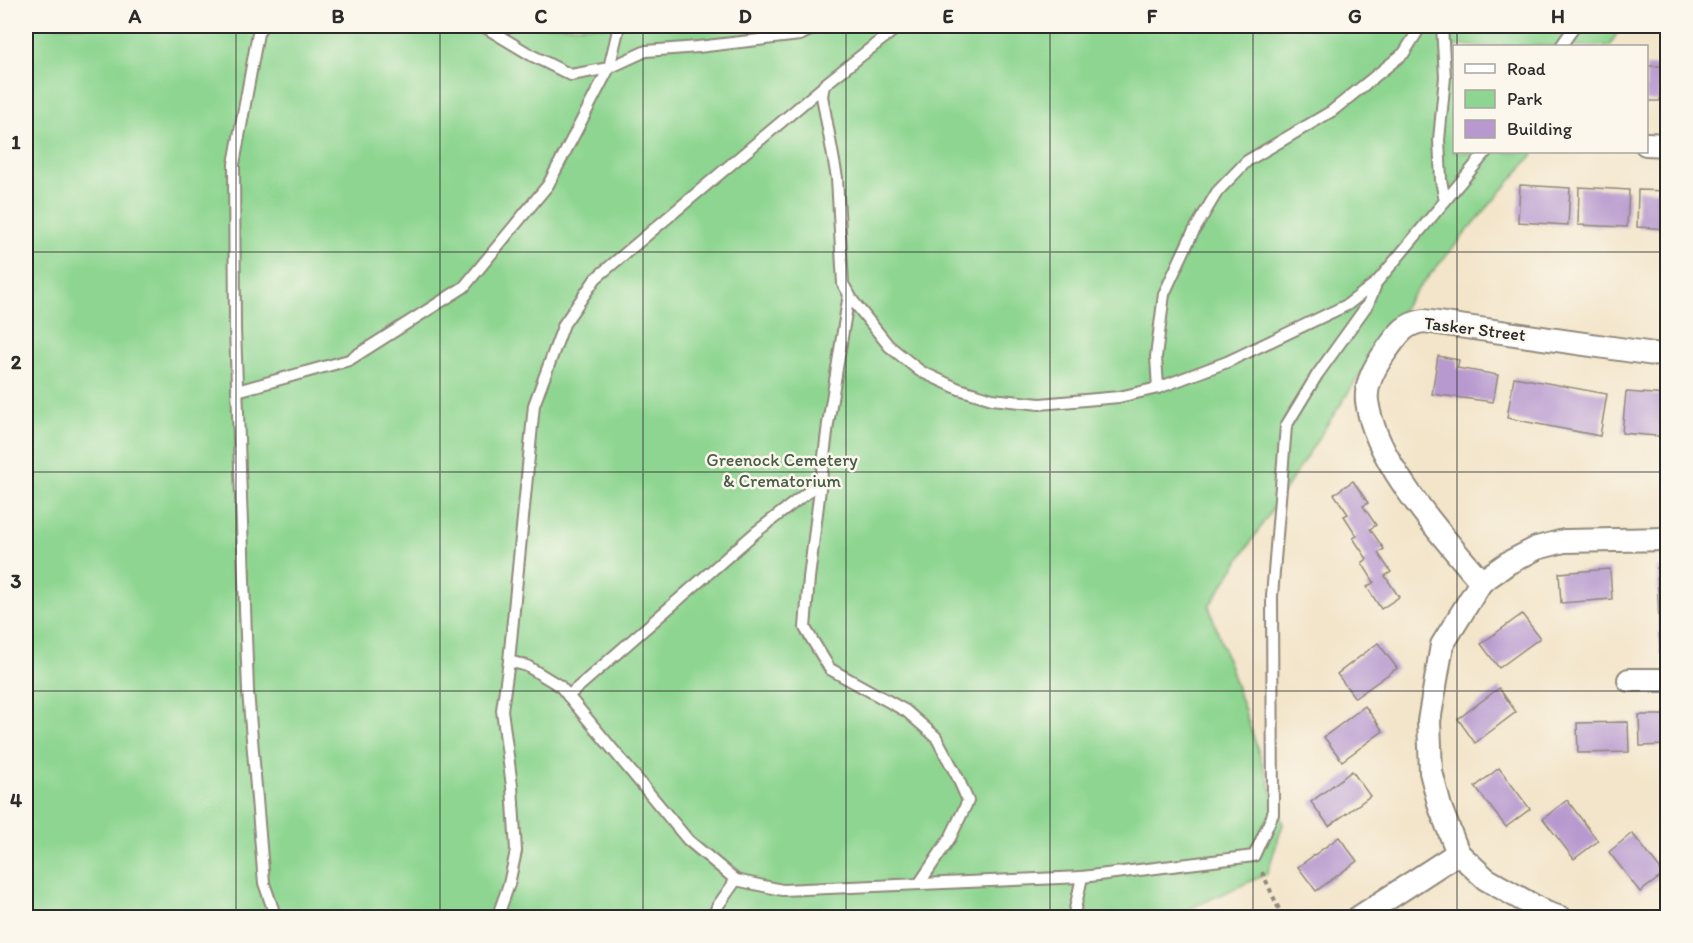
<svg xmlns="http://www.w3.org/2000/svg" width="1693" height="943" font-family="Itim,sans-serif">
<rect width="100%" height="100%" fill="#fbf7ec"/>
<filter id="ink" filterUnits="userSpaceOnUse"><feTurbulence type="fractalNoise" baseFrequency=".0167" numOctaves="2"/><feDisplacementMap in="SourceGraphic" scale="12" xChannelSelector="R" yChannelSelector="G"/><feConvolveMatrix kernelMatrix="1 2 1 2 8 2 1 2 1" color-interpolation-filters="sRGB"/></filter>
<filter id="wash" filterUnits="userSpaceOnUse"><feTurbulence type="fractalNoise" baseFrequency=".008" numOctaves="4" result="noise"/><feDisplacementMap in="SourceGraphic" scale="24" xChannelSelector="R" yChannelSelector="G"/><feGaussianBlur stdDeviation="1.35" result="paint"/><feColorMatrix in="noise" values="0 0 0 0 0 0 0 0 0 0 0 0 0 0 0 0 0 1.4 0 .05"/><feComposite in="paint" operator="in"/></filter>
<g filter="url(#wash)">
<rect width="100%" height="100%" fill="#f3e5ca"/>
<polygon fill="#8dd590" stroke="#5c805e" stroke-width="1.5" points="26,26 1621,26 1610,46 1454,46 1454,152 1535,152 1410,298 1209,606 1283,824 1267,874 1169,918 26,917"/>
<g id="blocks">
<g fill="#b799cf">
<polygon points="1646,66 1661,66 1660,101 1646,101"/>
<polygon points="1520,185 1570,188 1568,225 1518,222"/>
<polygon points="1579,187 1629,190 1627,227 1578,225"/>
<polygon points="1638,190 1668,191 1668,229 1637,227"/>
<polygon points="1438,356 1459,360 1457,368 1498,375 1493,402 1432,394"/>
<polygon points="1514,377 1607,394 1600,436 1507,418"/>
<polygon points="1626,392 1668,395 1668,437 1622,433"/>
<polygon points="1353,481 1368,503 1363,506 1376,525 1370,529 1384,549 1378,553 1391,572 1385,576 1399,597 1381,609 1367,587 1374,582 1362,563 1367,559 1353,538 1357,536 1344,516 1348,514 1334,494"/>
<polygon points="1668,567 1668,654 1660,654 1657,568"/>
<polygon points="1610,569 1612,599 1561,603 1559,573"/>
<polygon points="1522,614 1540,638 1499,668 1481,644"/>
<polygon points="1378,643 1397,668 1355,698 1337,674"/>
<polygon points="1499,688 1516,712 1475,743 1458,719"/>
<polygon points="1365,706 1383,731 1342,761 1324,737"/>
<polygon points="1639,715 1668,715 1668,745 1640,746"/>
<polygon points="1628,722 1629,752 1578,753 1577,723"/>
<polygon points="1499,768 1530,809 1506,827 1475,787"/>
<polygon points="1352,771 1370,796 1329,826 1311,802"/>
<polygon points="1567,800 1598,841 1574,859 1543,819"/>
<polygon points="1632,833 1664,874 1640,892 1609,852"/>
<polygon points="1339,837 1357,861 1316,891 1298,867"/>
</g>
</g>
</g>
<g filter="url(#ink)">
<use href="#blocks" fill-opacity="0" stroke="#8f887a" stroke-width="1.5"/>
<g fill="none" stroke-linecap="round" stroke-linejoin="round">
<g stroke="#8f887a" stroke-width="14">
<g id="service">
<polyline points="262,26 258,33 234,164 235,329 248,691 264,883 276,918"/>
<polyline points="483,26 531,55 571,75 609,68 619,26"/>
<polyline points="899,26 824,85 822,96 837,178 843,284 853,301 889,346 920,371 959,389 992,399 1040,404 1119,397 1158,388 1227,362 1347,305 1377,282 1486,152"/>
<polyline points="1442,26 1445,77 1439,140 1441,180 1445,201"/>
<polyline points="1561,46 1575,26"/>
<polyline points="849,294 828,424 809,578 805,628 830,669 906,711 936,737 957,776 968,801 950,838 919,884"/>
<polyline points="1158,388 1156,357 1164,294 1191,236 1217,192 1247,161 1332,111 1404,53 1421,26"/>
<polyline points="237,391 349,360 464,287 548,185 609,68 646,51 698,47 800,35 819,26"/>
<polyline points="509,661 534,405 564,324 596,278 824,86"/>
<polyline points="568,696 756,532 821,482"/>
<polyline points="497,918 509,884 516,851 512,786 502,710 509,661 527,666 560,686 688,840 736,880 782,890 1082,877"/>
<polyline points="713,918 717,907 736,880"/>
<polyline points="1073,918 1082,877 1254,856 1273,814 1272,596 1286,426 1317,375 1368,304 1375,287"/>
</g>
</g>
<g stroke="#8f887a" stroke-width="26">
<g id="minor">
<polyline points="1646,144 1668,145"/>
<path d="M1481,582c-39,-47 -106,-119 -114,-181 -2,-18 9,-36 19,-50 12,-16 17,-27 38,-30l244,35"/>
<polyline points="1629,680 1668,680"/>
<polyline points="1358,918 1458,853"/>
<polyline points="1561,918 1546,913 1486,879 1458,853 1440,807 1431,772 1429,721 1442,645 1481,582 1508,563 1537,548 1564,541 1668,539"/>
</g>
</g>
<polyline stroke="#8f887a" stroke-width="4" stroke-dasharray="4.5 4.5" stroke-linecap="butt" points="1262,872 1283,918"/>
<use href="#service" stroke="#fff" stroke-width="10"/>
<use href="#minor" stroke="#fff" stroke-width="22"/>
</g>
</g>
<path fill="none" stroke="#2b2b2b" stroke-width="1.5" stroke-opacity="0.55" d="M236,26v892M440,26v892M643,26v892M846,26v892M1050,26v892M1253,26v892M1457,26v20M1457,152v766M26,252h1642M26,472h1642M26,691h1642"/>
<g text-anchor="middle" stroke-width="5" stroke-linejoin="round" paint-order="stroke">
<g font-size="18" fill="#2b2b2b" stroke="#fbf7ec">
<text transform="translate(1475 329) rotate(7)" y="6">Tasker Street</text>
</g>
<g font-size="18" fill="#485e49" stroke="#fbf7ec">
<text x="782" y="466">Greenock Cemetery<tspan x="782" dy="21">&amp; Crematorium</tspan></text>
</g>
</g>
<rect width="1693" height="943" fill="none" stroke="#fbf7ec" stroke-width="66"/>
<rect x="1453" y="45" width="195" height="108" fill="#fbf7ec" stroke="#a8a59f" stroke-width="1.5"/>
<rect x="1465" y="64" width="30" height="9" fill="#ffffff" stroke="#a8a59f" stroke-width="1.5"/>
<text x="1507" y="75" font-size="18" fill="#2b2b2b">Road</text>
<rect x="1465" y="90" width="30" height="18" fill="#8dd590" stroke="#a8a59f" stroke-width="1.5"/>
<text x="1507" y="105" font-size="18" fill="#2b2b2b">Park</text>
<rect x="1465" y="120" width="30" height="18" fill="#b799cf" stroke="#a8a59f" stroke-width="1.5"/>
<text x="1507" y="135" font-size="18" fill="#2b2b2b">Building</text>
<rect x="33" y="33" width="1627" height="877" fill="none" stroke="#2b2b2b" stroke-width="2"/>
<g font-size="20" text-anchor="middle" font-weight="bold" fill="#2b2b2b">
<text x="135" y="23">A</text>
<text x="338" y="23">B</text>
<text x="541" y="23">C</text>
<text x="745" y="23">D</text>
<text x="948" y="23">E</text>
<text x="1152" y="23">F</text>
<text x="1355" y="23">G</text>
<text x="1558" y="23">H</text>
<text x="16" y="149">1</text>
<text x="16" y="369">2</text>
<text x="16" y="588">3</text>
<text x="16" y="807">4</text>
</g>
</svg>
